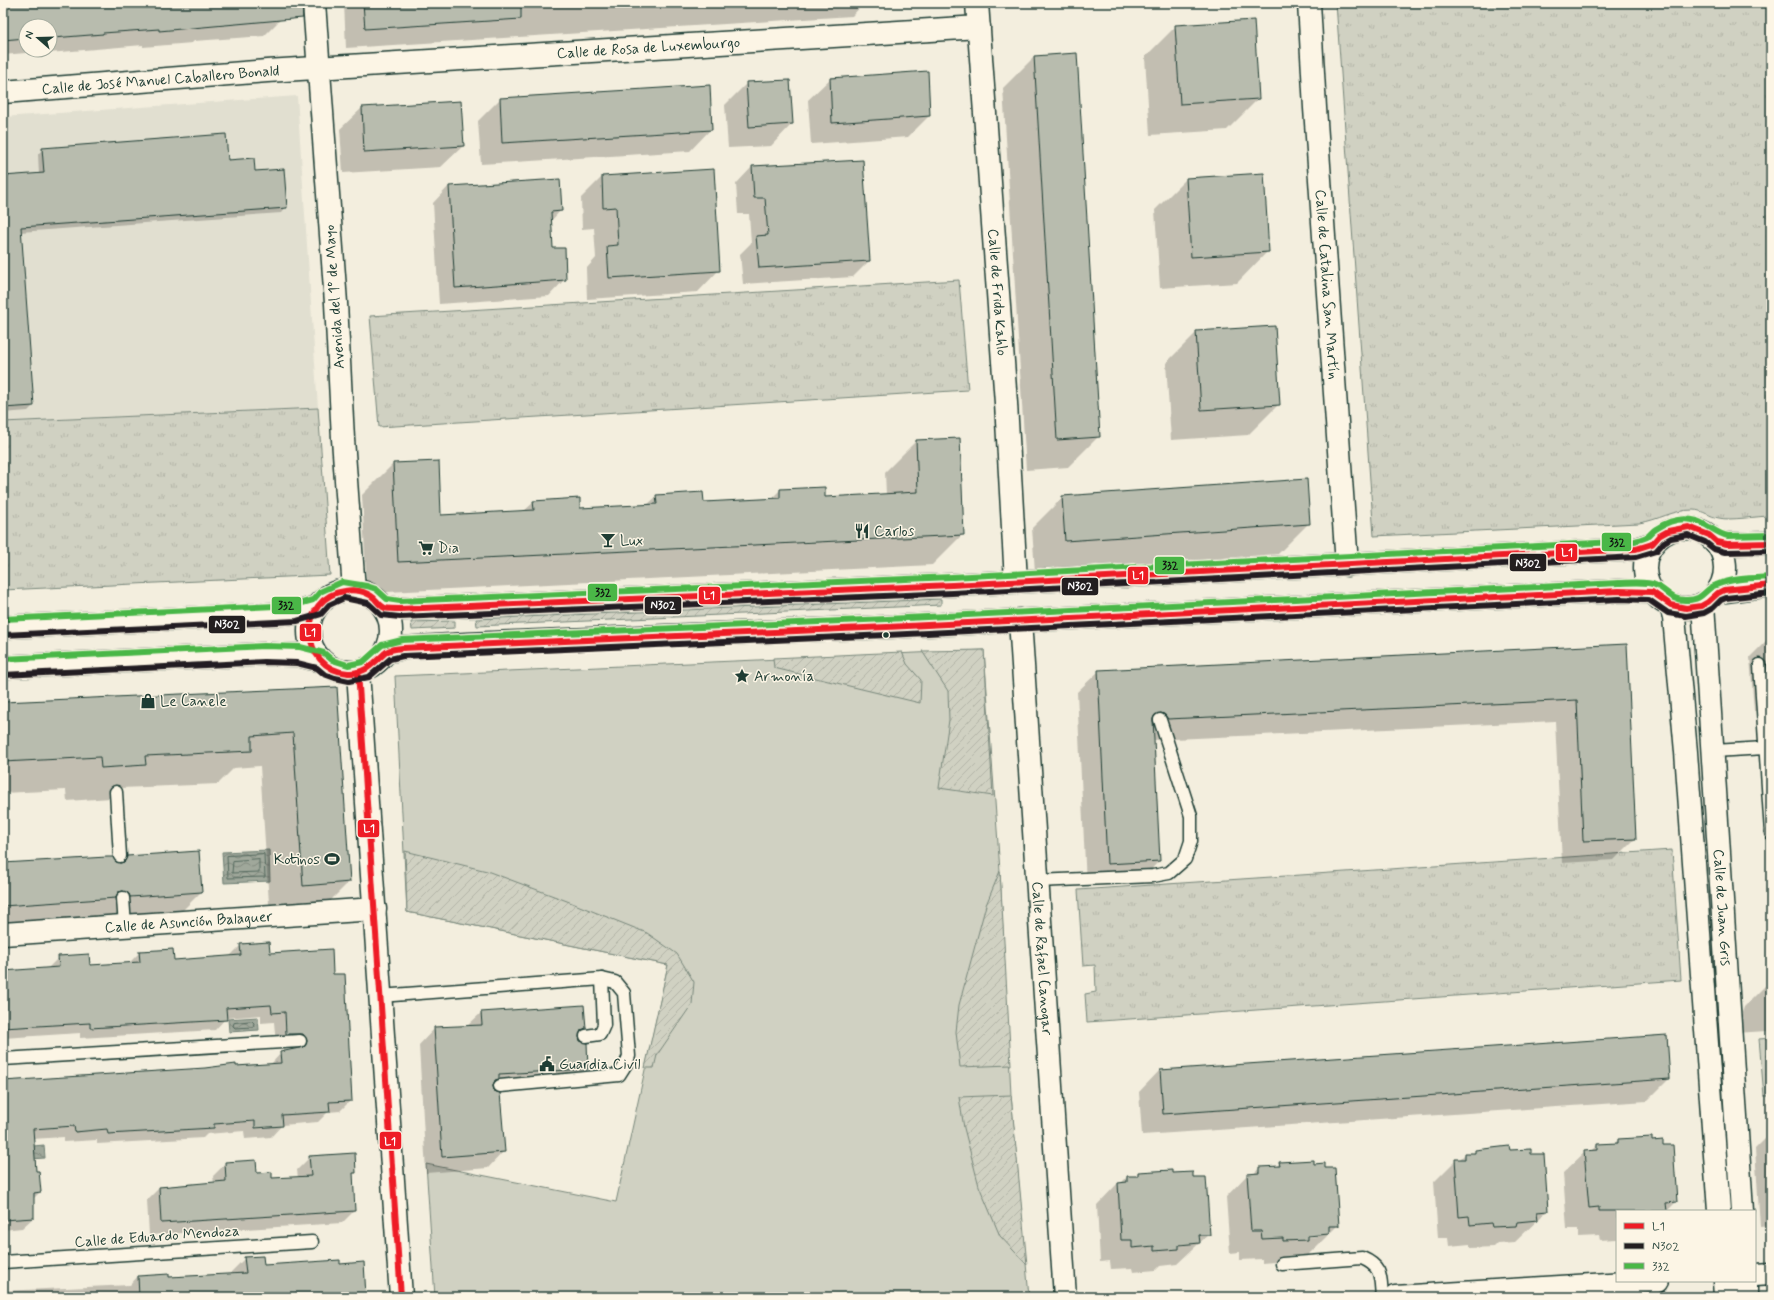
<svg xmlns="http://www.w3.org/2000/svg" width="1774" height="1300" font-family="Mynerve,sans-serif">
<defs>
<pattern id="grass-tufts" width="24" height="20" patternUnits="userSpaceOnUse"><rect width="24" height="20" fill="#d0d1c2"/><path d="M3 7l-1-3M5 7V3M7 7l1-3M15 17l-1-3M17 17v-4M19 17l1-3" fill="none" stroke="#b2b4a7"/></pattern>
<pattern id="garden-furrows" width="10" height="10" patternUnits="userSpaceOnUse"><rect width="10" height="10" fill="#d0d1c2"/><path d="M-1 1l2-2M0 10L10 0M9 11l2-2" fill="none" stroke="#b2b4a7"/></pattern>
<pattern id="water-waves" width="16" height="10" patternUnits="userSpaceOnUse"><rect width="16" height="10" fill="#a0a89b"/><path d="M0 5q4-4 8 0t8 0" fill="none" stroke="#828a7f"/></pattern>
</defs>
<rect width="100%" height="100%" fill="#f3eede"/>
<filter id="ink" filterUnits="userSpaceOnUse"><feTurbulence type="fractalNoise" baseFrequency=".025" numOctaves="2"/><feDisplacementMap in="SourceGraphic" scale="8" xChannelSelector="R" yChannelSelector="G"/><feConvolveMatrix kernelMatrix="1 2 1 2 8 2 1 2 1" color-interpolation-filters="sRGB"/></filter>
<g filter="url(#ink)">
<polygon fill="#e1dfd0" points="297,96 318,408 3,422 3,117"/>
<g fill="url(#grass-tufts)" stroke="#78877b">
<path d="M1336,3h435v513c-13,0 -41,5 -52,2 -9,-1 -16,-8 -26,-8 -21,0 -34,10 -54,13l-265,13z"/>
<polygon points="959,280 968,390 379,427 370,316"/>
<polygon points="318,408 330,575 3,590 3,422"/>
<polygon points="1672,850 1681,980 1087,1022 1085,994 1096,992 1095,965 1083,966 1078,890"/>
<polygon points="1771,1038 1771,1096 1764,1096 1759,1039"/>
</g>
<polygon fill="#d0d1c2" stroke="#78877b" points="984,650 1000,871 1011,1095 1029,1297 435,1297 426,1164 616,1202 668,965 407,912 395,676"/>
<g fill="url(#garden-furrows)" stroke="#78877b">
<polygon points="941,599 941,605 477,626 476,619"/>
<polygon points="455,621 455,628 412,630 411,622"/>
<polygon points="984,650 993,796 939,788 949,720 948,691 922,651"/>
<polygon points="902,652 907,664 921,680 920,703 774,668 773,658"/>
<polygon points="405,851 487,871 567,901 647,933 677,954 694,982 692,1004 657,1055 654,1068 645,1068 668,965 407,912"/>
<polygon points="1000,871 1011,1065 960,1067 956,1032 959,1005 986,905"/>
<polygon points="1011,1095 1027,1265 1000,1236 979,1186 964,1128 959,1097"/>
</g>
<g fill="url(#water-waves)" stroke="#6c7d72">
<polygon points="269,850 270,881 224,883 222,852"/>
<polygon points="258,1017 259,1030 229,1032 228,1019"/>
<polygon points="44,1145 45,1158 13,1160 12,1148"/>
</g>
<g fill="#0003" fill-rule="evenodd">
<path d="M3,3h276l1,17 -16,16 -70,5 -2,2 -49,4v-2l-106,9v-2l-34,3zM26,26h24v24h-24z"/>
<polygon points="344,3 864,3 852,16 346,48"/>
<polygon points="1176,26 1258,99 1227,130 1150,135 1145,57"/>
<polygon points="1076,54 1099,436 1068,467 1026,470 1003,88 1034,57"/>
<polygon points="830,79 929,116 908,137 811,144 808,100"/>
<polygon points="747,83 792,124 771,146 728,148 725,105"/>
<polygon points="709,86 711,129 690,151 481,164 478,121 500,99"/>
<polygon points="362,108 463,146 441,167 343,173 340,129"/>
<polygon points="43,149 227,161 254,172 286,207 281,213 20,232 33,406 28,411 3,413 3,150 5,177 39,175 38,154"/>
<polygon points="752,167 869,261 853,277 743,284 740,254 751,243 749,214 738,214 736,184"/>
<polygon points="602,177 719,270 698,292 587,299 586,269 596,258 594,228 582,229 581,198"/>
<polygon points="1186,179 1268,251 1237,283 1160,288 1155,210"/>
<polygon points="449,186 561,210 551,221 552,249 565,279 549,296 439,304 433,203"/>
<polygon points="1197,332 1279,404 1248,435 1171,440 1166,363"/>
<polygon points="916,441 963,534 932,565 367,593 362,495 393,464 440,516 524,511 534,502 579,509 647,505 657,496 703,503 771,499 780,490 824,498 886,495 885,472"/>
<polygon points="1063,497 1309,523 1278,554 1035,572 1032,528"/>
<polygon points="1771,636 1771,710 1754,711 1750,657"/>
<polygon points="1626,646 1635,839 1614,860 1562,863 1555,721 1153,740 1159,861 1138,883 1086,885 1077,692 1099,671"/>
<polygon points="336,688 349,882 315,916 270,919 260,766 234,768 218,784 121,788 111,798 67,801 66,790 3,793 3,703"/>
<polygon points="128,857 201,892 170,923 3,934 3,864 120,865"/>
<polygon points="241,945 332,975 351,1100 340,1111 328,1112 318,1122 282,1125 271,1137 245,1139 244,1131 207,1134 203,1138 97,1144 97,1140 64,1142 64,1137 32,1139 35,1172 40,1192 33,1199 33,1218 22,1228 3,1230 3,1082 270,1065 281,1053 296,1050 292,1045 276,1045 274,1022 261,1023 261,1015 226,1018 215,1030 80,1038 80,1033 3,1038 3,972 48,968 59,957 89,966 129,963 140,952 173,961 230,956"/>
<polygon points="1771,980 1771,1051 1769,1051 1767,1031 1735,1033 1744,1007"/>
<polygon points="481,1013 585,1028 578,1034 587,1069 571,1085 493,1090 504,1151 488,1168 426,1173 419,1045 435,1028 467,1026"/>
<polygon points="1160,1070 1669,1079 1647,1101 1142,1135 1139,1092"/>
<polygon points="1771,1133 1771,1226 1760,1227 1755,1149"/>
<polygon points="1651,1138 1651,1142 1663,1146 1676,1202 1667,1211 1617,1211 1617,1239 1600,1240 1599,1236 1578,1237 1578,1229 1567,1229 1563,1173 1585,1152 1591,1151 1597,1145 1614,1144 1618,1140"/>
<polygon points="1476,1151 1509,1151 1531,1155 1547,1211 1515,1242 1498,1243 1494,1247 1470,1248 1470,1244 1449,1246 1448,1238 1438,1238 1434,1182 1456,1160 1459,1160 1465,1154 1473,1154"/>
<polygon points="310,1157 355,1172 352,1175 354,1211 342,1223 149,1235 147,1200 160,1187 214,1183 213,1176 226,1163 271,1179 298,1178 297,1170"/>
<path d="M1280,1163l33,2 11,4 14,56 -31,31 -17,1 -4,4 -24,2v-4l-22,1v-8l-10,1 -4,-56 21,-22h6l6,-7 17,-1zM1317,1234v2l-14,2v-2z"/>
<polygon points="1171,1171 1171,1174 1209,1234 1177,1264 1160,1266 1156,1270 1133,1272 1132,1268 1111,1269 1110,1261 1100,1262 1097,1205 1118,1183 1121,1183 1127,1177 1134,1177 1138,1173"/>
<polygon points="245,1258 263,1267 339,1265 365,1297 3,1297 3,1291 130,1285 138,1276 168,1278 231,1275 231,1272"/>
</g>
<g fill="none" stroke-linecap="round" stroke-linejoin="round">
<g stroke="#53685d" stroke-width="1">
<polygon points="264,854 265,877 228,878 227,856"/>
<polygon points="259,859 259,872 232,873 233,861"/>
<polygon points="252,1021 254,1023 253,1027 235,1028 233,1026 234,1023"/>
</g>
</g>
<g fill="#b8bcae" stroke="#1f3d34">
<polygon points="3,3 302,3 303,18 159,31 159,29 103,33 103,34 53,38 53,36 50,36 50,26 26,26 26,38 3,40"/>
<polygon points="363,3 521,3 521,19 365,29"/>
<polygon points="1254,20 1259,99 1180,104 1175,25"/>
<polygon points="1077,53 1100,437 1057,440 1034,56"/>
<polygon points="928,71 930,116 832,123 830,78"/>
<polygon points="790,80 793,124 749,127 746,82"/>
<polygon points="710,85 712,130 502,143 500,98"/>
<polygon points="461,101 464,146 364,152 362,107"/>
<polygon points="226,134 228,160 254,158 255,171 284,169 287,208 21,227 34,406 3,408 3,176 44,173 42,148"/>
<polygon points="863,160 870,261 759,268 756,236 768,235 765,198 754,198 752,166"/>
<polygon points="714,169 720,271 609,278 607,246 618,245 616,207 603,208 602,176"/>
<polygon points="1264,173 1269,252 1191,257 1186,178"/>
<polygon points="560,179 562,211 551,212 553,248 565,248 566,280 455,288 449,186"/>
<polygon points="1275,326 1280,405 1201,410 1196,331"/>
<polygon points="960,438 964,535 398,562 393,463 439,461 441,515 534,510 533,501 580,498 580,508 657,504 656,495 703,492 704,502 780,498 780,489 825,487 825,497 918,492 916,440"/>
<polygon points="1307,479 1310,524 1065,541 1062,496"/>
<polygon points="1627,644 1636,839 1583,841 1577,700 1168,719 1165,715 1161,713 1155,715 1153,719 1160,861 1107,864 1098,670"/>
<polygon points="337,687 350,882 303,886 293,733 252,736 252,751 145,756 146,765 101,768 100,757 3,762 3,702"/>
<polygon points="199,851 202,892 130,897 129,894 123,891 118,892 116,898 3,906 3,863 107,857 113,857 116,862 120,863 124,862 127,856"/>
<polygon points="269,942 270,953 332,949 333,974 345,974 352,1101 329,1102 330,1112 282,1115 283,1126 255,1128 255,1121 214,1124 214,1128 108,1134 107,1129 75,1132 74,1126 33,1129 36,1171 39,1171 41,1192 34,1193 34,1218 3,1220 3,1081 205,1068 236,1064 236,1066 281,1063 280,1052 304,1047 307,1041 303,1034 286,1034 285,1012 272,1013 271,1005 226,1008 227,1020 90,1028 90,1023 3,1028 3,971 59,967 58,956 74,955 89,954 90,965 140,962 139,951 158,950 173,949 174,960 241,955 240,944"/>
<polygon points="584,1005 586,1028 581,1030 579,1037 580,1041 587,1043 588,1069 499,1074 499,1079 495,1080 493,1086 494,1091 500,1093 505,1152 442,1157 434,1027 482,1025 481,1012"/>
<polygon points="1667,1035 1670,1079 1163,1114 1160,1070"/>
<polygon points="1652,1137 1652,1141 1663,1140 1663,1145 1673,1145 1677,1202 1666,1203 1667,1211 1599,1211 1599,1207 1589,1208 1584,1151 1597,1150 1597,1144 1618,1143 1618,1139"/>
<polygon points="1509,1146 1510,1150 1531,1149 1531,1154 1544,1154 1548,1211 1537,1212 1538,1220 1517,1222 1516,1226 1492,1227 1491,1223 1470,1225 1469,1216 1459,1217 1455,1159 1465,1159 1465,1153 1475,1153 1475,1150"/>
<polygon points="355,1153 356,1173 353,1173 355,1211 161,1223 159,1187 226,1181 225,1162 256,1160 257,1173 272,1172 272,1178 311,1176 309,1156"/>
<polygon points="1314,1160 1314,1164 1325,1163 1325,1168 1335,1168 1339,1226 1329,1226 1329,1234 1308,1236 1308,1240 1283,1241 1283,1238 1262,1239 1261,1231 1251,1231 1247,1174 1259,1173 1259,1167 1280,1166 1279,1162"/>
<polygon points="1172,1170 1172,1173 1193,1172 1193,1177 1206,1177 1210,1235 1199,1235 1200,1243 1179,1245 1179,1249 1154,1251 1154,1246 1132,1248 1132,1240 1121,1240 1118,1183 1127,1182 1127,1176 1138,1176 1138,1172"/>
<polygon points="263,1256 264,1265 340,1260 340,1264 364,1262 366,1297 139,1297 138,1276 169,1274 169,1277 246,1273 244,1257"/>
</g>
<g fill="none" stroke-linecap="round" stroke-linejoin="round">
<g stroke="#1f3d34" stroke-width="15">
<g id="lane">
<polyline points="1760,665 1771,833"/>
<polyline points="1714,751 1765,748"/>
<polyline points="116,792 120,856"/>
<polyline points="1037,881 1153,876 1169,873 1185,859 1191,841 1191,816 1160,720"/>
<polyline points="123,898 125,926"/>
<polyline points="380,996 602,979 615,982 624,993 629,1056 626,1064 619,1075 500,1086"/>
<polyline points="586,1036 600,1034 604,1025 602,979"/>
<polyline points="3,1059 300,1041"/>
<polyline points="3,1262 312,1242"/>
<path d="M1282,1264l80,-6c21,9 18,19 20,39"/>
</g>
</g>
<g stroke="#1f3d34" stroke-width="25">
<g id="street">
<polyline points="314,3 336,303 343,439 354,590"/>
<path id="s1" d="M977,3l29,400 10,178"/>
<path id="s2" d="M1309,3l6,105 32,457"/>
<path id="s3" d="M3,92l264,-21 712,-44"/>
<path id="s4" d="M1020,620l45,677"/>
<polyline points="358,672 401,1297"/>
<path id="s5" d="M3,934l372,-25"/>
<polyline points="1755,1275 1771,1274"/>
<polyline points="1395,1297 1657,1281"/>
</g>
</g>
<g stroke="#1f3d34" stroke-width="25">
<g id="secondary">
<circle cx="1685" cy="568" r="40"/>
<polyline points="1717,542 1727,544 1771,543"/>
<circle cx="350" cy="631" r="41"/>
<polyline points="1718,592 1771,585"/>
<path id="s6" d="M1703,604l39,607"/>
<polyline points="1671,606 1674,617 1686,752 1719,1211"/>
<polyline points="383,607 400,609 952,585 1636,549 1652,544"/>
<polyline points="3,627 296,613 317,607"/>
<polyline points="386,652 402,648 466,644 887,627 1619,591 1652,592"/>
<polyline points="3,667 264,654 298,655 321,661"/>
<polyline points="1725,1281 1726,1297"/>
<polyline points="1746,1281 1746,1297"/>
</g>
</g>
<use href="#lane" stroke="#fcf5e5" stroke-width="12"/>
<use href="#street" stroke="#fcf5e5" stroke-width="22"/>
<use href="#secondary" stroke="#fcf5e5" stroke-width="22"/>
<g stroke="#fcf5e5" stroke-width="9">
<g id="bus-1">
<path d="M1771,543l-44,1 -10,-2 -8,-7 -20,-8 -21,4 -9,5 -7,8 -16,5 -684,36 -552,24c-5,0 -11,0 -15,-1 -5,-2 -8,-7 -11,-10 -8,-7 -20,-9 -29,-7 -48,6 -46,78 3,82 17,1 26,-10 37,-20 4,-4 11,-4 17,-5l485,-21 732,-36 33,1 19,13 15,3 15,-2 7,-4 10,-9 6,-3 47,-5"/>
<polyline points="358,672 401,1297"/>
</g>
</g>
<g stroke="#fcf5e5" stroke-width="9">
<g id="bus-2">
<polyline points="3,635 297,621 321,614 329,605 344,598 368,603 381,615 400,617 952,593 1636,557 1656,551 1664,542 1671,538 1688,535 1705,542 1714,549 1725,552 1771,551"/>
<polyline points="3,675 264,662 297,663 317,668 324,674 335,678 349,681 369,677 390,659 403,656 887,635 1619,599 1649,600 1668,613 1686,616 1704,613 1713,608 1721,600 1726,598 1771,593"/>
</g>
</g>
<g stroke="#fcf5e5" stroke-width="9">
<g id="bus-3">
<path d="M3,619l292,-14 18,-5 7,-8 22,-10 25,4 9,3 11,10 13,2 552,-24 683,-36c3,-1 8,-2 12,-4 3,-2 5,-6 9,-8 12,-8 27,-12 41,-8 12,4 20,13 31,15l43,-1"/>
<path d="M3,659l261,-13 36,1 24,6 8,7 16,5 15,-3 19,-17 20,-5 485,-21 732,-36c9,0 29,-2 36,2 13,5 15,16 32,15 17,0 17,-11 29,-15 17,-7 37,-7 54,-8"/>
</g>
</g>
<use href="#bus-1" stroke="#ee1c25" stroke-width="6"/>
<use href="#bus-2" stroke="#231f20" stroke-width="6"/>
<use href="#bus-3" stroke="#4ab747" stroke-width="6"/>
</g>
</g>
<defs>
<g id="restaurant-bare" transform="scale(1.2)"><path d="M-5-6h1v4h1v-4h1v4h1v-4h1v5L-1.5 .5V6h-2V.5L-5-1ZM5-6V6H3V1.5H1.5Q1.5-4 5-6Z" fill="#1f3d34" stroke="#fcf5e5" stroke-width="2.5" paint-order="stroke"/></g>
<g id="bar-bare" transform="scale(1.2)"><path d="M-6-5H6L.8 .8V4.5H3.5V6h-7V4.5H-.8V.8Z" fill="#1f3d34" stroke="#fcf5e5" stroke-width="2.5" paint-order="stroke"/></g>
<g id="supermarket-bare" transform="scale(1.2)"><path d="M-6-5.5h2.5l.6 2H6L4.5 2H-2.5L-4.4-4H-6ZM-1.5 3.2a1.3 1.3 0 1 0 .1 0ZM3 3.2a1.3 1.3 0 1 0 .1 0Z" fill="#1f3d34" stroke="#fcf5e5" stroke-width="2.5" paint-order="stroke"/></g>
<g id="sight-bare" transform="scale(1.2)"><path d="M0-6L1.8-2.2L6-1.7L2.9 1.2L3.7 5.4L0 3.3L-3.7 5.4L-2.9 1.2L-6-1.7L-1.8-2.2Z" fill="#1f3d34" stroke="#fcf5e5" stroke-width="2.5" paint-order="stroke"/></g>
<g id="shop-bare" transform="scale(1.2)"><path d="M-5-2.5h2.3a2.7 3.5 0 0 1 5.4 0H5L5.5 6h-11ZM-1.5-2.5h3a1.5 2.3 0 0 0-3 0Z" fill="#1f3d34" stroke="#fcf5e5" stroke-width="2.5" paint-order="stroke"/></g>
<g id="stadium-bare" transform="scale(1.2)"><path d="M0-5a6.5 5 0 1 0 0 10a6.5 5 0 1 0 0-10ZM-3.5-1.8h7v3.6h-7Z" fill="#1f3d34" stroke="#fcf5e5" stroke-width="2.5" paint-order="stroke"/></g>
<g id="civic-bare" transform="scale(1.2)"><path d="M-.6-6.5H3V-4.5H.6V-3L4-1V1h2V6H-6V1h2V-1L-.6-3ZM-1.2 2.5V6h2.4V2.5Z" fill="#1f3d34" stroke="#fcf5e5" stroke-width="2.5" paint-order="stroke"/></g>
</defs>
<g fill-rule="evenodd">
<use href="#restaurant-bare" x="862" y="531"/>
<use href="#bar-bare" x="608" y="540"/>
<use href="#supermarket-bare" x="426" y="548"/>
<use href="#sight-bare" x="742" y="676"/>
<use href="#shop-bare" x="148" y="701"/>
<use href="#stadium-bare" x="332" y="859"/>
<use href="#civic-bare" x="547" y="1064"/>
</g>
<circle fill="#1f3d34" stroke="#fcf5e5" stroke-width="1.5" cx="886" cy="635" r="3.5"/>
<g text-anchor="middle" stroke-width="3" stroke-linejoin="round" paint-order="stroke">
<g font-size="15" fill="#1f3d34" stroke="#fcf5e5">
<text dy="5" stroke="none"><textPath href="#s3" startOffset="647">Calle de Rosa de Luxemburgo</textPath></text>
<text dy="5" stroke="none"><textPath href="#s3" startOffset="158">Calle de José Manuel Caballero Bonald</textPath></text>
<text dy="5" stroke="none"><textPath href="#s2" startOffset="282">Calle de Catalina San Martín</textPath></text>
<text dy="5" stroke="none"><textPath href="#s1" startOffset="290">Calle de Frida Kahlo</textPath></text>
<text transform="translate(334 297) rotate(-94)" y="5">Avenida del 1º de Mayo</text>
<text dy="5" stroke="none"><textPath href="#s6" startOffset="304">Calle de Juan Gris</textPath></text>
<text dy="5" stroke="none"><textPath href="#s5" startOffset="186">Calle de Asunción Balaguer</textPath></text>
<text dy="5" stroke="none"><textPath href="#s4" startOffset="339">Calle de Rafael Canogar</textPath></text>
<text transform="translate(157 1236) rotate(-4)" y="5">Calle de Eduardo Mendoza</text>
</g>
<g font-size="15" fill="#1f3d34" stroke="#fcf5e5" text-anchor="start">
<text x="874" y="536">Carlos</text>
<text x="620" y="545">Lux</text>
<text x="438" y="553">Dia</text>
<text x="754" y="681">Armonía</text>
<text x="160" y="706">Le Canele</text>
<text x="320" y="864" text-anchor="end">Kotinos</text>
<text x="559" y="1069">Guardia Civil</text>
</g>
</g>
<g stroke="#fcf5e5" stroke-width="1.5">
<rect x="1601" y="532" width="31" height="20" rx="4" fill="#4ab747"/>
<rect x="1555" y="543" width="23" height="19" rx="4" fill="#ee1c25"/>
<rect x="1509" y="553" width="38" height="19" rx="4" fill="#231f20"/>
<rect x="1154" y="556" width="31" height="19" rx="4" fill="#4ab747"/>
<rect x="1127" y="566" width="22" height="19" rx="4" fill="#ee1c25"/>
<rect x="1061" y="577" width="38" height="19" rx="4" fill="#231f20"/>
<rect x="587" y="583" width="31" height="19" rx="4" fill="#4ab747"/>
<rect x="698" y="586" width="23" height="19" rx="4" fill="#ee1c25"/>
<rect x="271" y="596" width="31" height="19" rx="4" fill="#4ab747"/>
<rect x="644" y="596" width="38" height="19" rx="4" fill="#231f20"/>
<rect x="208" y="615" width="38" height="19" rx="4" fill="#231f20"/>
<rect x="299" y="623" width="23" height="19" rx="4" fill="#ee1c25"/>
<rect x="357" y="819" width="23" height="19" rx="4" fill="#ee1c25"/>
<rect x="379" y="1131" width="23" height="19" rx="4" fill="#ee1c25"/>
</g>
<g font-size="11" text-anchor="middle" font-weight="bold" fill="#fff">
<text x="1567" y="556">L1</text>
<text x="1528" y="567">N302</text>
<text x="1138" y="579">L1</text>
<text x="1080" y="590">N302</text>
<text x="709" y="599">L1</text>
<text x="663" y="609">N302</text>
<text x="227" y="628">N302</text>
<text x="310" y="636">L1</text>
<text x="369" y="832">L1</text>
<text x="390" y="1145">L1</text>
</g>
<g font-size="11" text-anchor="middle" font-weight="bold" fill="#111">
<text x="1617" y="546">332</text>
<text x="1170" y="569">332</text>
<text x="603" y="596">332</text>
<text x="286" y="609">332</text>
</g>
<rect width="1774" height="1300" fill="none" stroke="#fcf5e5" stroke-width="16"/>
<rect x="8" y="8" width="1758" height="1284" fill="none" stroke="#1f3d34" stroke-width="1.5" filter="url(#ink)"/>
<rect x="1616" y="1210" width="140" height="72" fill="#fcf5e5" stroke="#a4ab9e"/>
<rect x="1624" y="1223" width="20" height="6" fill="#ee1c25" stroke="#a4ab9e"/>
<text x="1652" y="1230" font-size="12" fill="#1f3d34">L1</text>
<rect x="1624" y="1243" width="20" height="6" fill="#231f20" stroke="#a4ab9e"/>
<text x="1652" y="1250" font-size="12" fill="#1f3d34">N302</text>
<rect x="1624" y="1263" width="20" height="6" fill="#4ab747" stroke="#a4ab9e"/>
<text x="1652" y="1270" font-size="12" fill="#1f3d34">332</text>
<g transform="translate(38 38) rotate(290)"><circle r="19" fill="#fcf5e5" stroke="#a4ab9e"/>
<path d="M0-3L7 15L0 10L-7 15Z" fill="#1f3d34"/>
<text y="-6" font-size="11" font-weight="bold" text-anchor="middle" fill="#1f3d34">N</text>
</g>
</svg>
